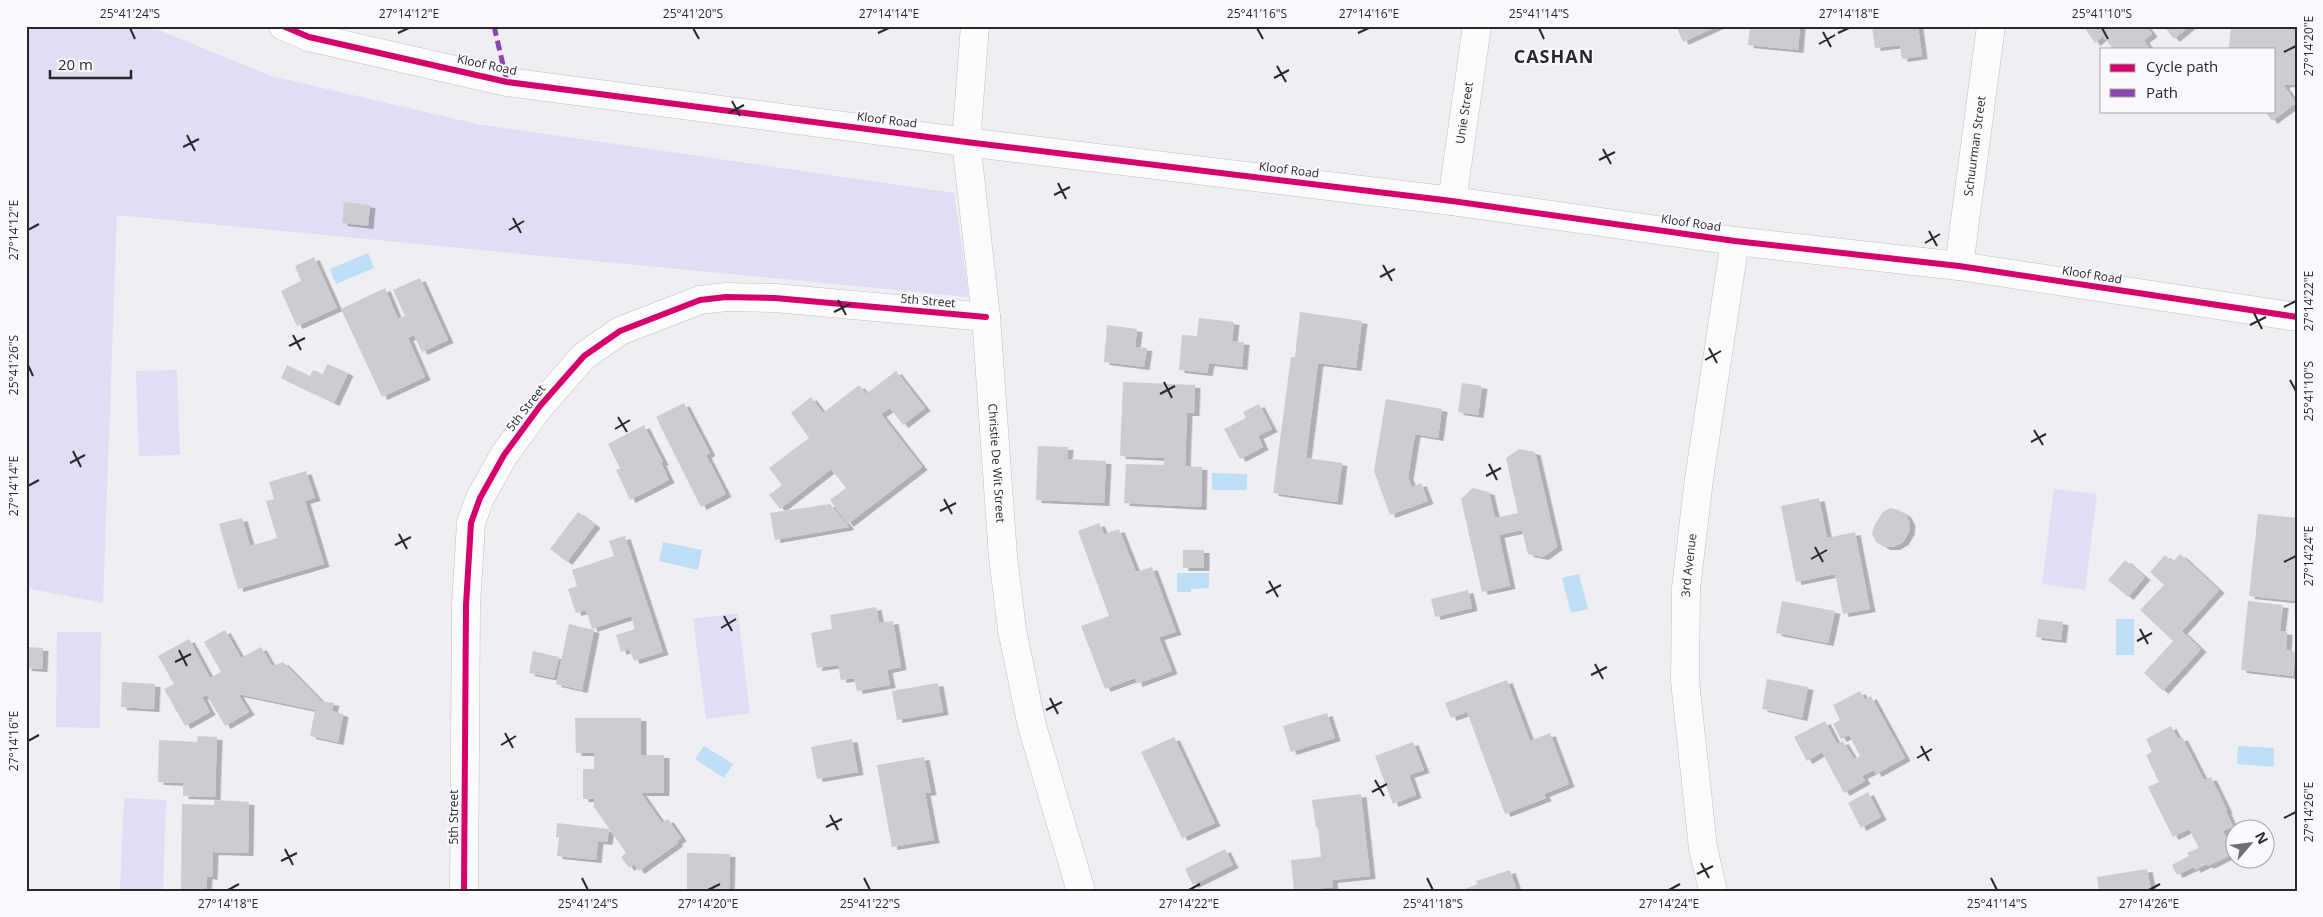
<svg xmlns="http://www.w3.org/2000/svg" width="2323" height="917" font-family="'Open Sans',sans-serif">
<defs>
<filter id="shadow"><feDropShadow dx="5.5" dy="3" stdDeviation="0" flood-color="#0004"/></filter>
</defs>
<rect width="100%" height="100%" fill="#eeeef3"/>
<g fill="#e1ddf5">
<polygon points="26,26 149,26 271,76 477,124 954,193 969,297 117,215 103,603 26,588"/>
<polygon points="177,370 180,455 139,456 136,371"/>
<polygon points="2054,489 2097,494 2085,590 2042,584"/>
<polygon points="738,613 750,713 706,719 693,619"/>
<polygon points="57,632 101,632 100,728 56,727"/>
<polygon points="124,798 166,800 163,891 120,891"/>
</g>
<g fill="#bcdff6">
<polygon points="368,253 374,268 336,284 330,269"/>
<polygon points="1212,473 1247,474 1247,490 1212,490"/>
<polygon points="663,542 702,550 698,570 659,561"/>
<polygon points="1177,573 1209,573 1209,588 1191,589 1191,592 1177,592"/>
<polygon points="1579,574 1588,609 1571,613 1562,578"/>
<rect x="2116" y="619" width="18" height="36"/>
<polygon points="704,746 733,764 724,778 695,759"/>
<polygon points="2238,746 2274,748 2274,767 2237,764"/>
</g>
<g fill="#cdccd0" filter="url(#shadow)">
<polygon points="1676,26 1718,26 1683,42"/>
<polygon points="1750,26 1800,26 1798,50 1748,45"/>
<polygon points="1872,26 1918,26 1922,56 1902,59 1900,45 1875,48"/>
<polygon points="2083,26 2146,26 2152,34 2144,40 2150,49 2113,49 2103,36 2095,43"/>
<polygon points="2164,26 2190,26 2174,39"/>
<polygon points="2231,26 2297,26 2297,85 2286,84 2284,86 2296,103 2272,121 2265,111 2274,111 2274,49 2229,49"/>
<polygon points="344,202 370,205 368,226 342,223"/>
<polygon points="314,257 337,308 297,326 281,291 301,281 295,266"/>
<polygon points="420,278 448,340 422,352 414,335 408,338 425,377 382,397 341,309 385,288 398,319 405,316 393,290"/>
<polygon points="1300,312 1362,321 1356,368 1318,363 1306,458 1342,463 1337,502 1273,493 1291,357 1295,357"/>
<polygon points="1199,318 1234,322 1232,341 1244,342 1242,367 1209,363 1207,373 1179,370 1182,335 1197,336"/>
<polygon points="1107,325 1137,329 1135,347 1147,348 1144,367 1104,362"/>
<polygon points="327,364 348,373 334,403 281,378 287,365 310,376 313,370 323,374"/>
<polygon points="896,371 925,408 903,425 890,408 881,414 922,467 848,524 830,500 846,488 831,469 780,509 769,495 782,485 769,468 809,438 791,413 811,397 823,413 859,385 866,394"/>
<polygon points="1123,382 1195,385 1194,413 1187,413 1185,466 1202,467 1201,507 1124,503 1126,464 1164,465 1164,458 1120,456"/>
<polygon points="1462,383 1482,386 1478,415 1458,412"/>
<polygon points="1386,399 1442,409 1438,438 1415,434 1408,477 1412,487 1421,483 1428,501 1390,515 1374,471"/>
<polygon points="684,403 710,453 706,455 726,494 701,507 656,417"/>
<polygon points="1259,404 1272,429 1258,436 1263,447 1240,459 1224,429 1246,418 1243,412"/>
<polygon points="644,425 663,462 661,463 669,480 630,500 616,470 620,468 608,444"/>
<polygon points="1038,446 1068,447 1067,459 1106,461 1104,503 1036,500"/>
<polygon points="1519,449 1535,452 1557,547 1543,557 1528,554 1522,530 1499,535 1510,586 1482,592 1461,499 1473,488 1489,492 1495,518 1518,513 1506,458"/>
<polygon points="306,471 315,498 305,501 324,564 238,589 219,524 242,518 250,546 277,538 266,501 274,499 269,482"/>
<polygon points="1819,498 1827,538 1855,532 1870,609 1843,614 1835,574 1796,582 1781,506"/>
<polygon points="830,504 849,527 775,540 770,513"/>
<polygon points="1890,508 1899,510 1906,515 1910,523 1909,532 1903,542 1894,547 1885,547 1876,542 1872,534 1874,526 1883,512"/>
<polygon points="578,512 595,525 567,562 550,549"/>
<polygon points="2258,514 2297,518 2297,601 2249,596"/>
<polygon points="1099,523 1104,534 1119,529 1136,572 1152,567 1176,632 1159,637 1172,671 1137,684 1135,678 1105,689 1081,626 1109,616 1078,531"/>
<polygon points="625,536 663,652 634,661 629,649 621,652 616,635 635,629 631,616 592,629 586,610 576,613 568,589 577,586 572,570 614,556 609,541"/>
<rect x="1183" y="550" width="21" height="18"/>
<polygon points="2180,554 2219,590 2182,631 2201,649 2163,691 2144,673 2173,641 2140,610 2164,585 2150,572 2165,555 2173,562"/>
<polygon points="2125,560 2145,577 2128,597 2108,580"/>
<polygon points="1468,590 1472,608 1435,617 1431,599"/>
<polygon points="1782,601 1835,611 1828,643 1776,633"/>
<polygon points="2248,601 2283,605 2280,631 2287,632 2286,650 2296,652 2293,676 2241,670"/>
<polygon points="876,607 879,623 893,621 901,667 887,670 890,685 857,691 854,678 841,680 838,665 817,668 811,633 832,629 830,615"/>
<polygon points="2038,619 2063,622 2061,640 2036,637"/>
<polygon points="569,624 594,630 582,690 556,684"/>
<polygon points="225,630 241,658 261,647 272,666 283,662 321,701 334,703 332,711 343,714 338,742 310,736 315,710 238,694 249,712 225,726 207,695 202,697 210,712 185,726 164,689 174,684 158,656 189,639 210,678 221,672 204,642"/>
<polygon points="26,647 43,648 42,669 26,668"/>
<polygon points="533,651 559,657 554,678 529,673"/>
<polygon points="1767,679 1808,687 1802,718 1762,709"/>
<polygon points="1507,680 1530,741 1550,733 1569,784 1544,794 1546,798 1505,814 1467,712 1451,718 1445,703"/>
<polygon points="122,682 155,684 154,709 121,707"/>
<polygon points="938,683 943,712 897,720 892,691"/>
<polygon points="1860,691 1865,700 1871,696 1905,758 1876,774 1874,770 1862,776 1865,781 1844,793 1822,752 1807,761 1794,737 1825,721 1837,744 1843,741 1854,759 1860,756 1849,735 1841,739 1833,724 1840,720 1833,705"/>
<polygon points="1327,713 1335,738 1291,752 1283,726"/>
<polygon points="575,718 641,718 641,755 664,755 664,793 641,793 662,823 668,819 681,838 676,842 678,843 639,871 634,864 629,868 621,857 626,853 594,807 594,799 583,799 583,769 594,769 594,753 576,753"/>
<polygon points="2171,726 2178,739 2182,737 2204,780 2211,777 2227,810 2226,811 2233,827 2223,831 2235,853 2208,866 2207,864 2195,870 2194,867 2177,875 2172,865 2189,856 2187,853 2199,848 2189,829 2173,837 2148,787 2159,782 2146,755 2152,752 2146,739"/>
<polygon points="198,736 217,737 215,797 183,796 183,783 158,782 159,740 197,742"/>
<polygon points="1174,737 1215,823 1182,838 1141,752"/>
<polygon points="852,739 858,772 817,779 811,747"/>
<polygon points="1413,742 1424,770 1409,775 1416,795 1393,804 1375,756"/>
<polygon points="924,757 931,792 925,793 934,840 892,847 877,765"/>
<polygon points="1868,792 1881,817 1861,828 1848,803"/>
<polygon points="1361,794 1370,876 1332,880 1333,887 1294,891 1291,860 1321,857 1318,827 1316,828 1312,800"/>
<polygon points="214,800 249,802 248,853 213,852 212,877 207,876 206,891 181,891 182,804 214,805"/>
<polygon points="557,823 609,829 607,842 598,841 596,860 557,856 559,837 556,837"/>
<polygon points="1225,849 1233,865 1193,885 1185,869"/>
<polygon points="687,853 730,854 729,891 687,891"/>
<polygon points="2147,869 2151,889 2099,891 2097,877"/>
<polygon points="1510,870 1517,891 1460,891 1478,884 1476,881"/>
</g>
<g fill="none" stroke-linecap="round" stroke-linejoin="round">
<g stroke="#c0c0c4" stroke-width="29">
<g id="minor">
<polyline points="283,26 309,37 507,82 966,142 1452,201 1735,241 1959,266 2297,317"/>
<path id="s1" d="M975,26l-9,116 20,175 17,240 9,73 20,96 49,165"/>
<path id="s2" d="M1452,201l25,-175"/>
<path id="s3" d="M1959,266l32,-240"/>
<polyline points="464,891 466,605 471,523 480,498 504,455 540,406 584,356 620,331 700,300 726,297 775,298 986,317"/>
<path id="s4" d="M1713,891l-10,-43 -18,-167 1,-93 13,-109 36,-238"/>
</g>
</g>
<use href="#minor" stroke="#fcfcfd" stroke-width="28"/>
<polyline stroke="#8e44ad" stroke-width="5" stroke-dasharray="10 5" stroke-linecap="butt" points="494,26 507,82"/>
<g stroke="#fafafe" stroke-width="9">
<g id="cycleway">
<polyline points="283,26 309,37 507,82 966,142 1452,201 1735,241 1959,266 2297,317"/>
<polyline points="464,891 466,605 471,523 480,498 504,455 540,406 584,356 620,331 700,300 726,297 775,298 986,317"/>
</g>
</g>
<use href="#cycleway" stroke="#d6006c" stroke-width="6"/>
</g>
<path fill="none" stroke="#29282b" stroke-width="2" d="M130,28l5,11M693,28l6,11M1257,28l6,11M1539,28l5,11M2102,28l6,11M1823,32l8,15M398,33l11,-5M878,33l11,-5M1358,33l11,-5M1838,33l11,-5M1819,44l16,-9M2284,52l12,-6M1277,66l9,16M1274,78l15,-8M732,101l8,15M729,113l15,-8M187,135l8,16M183,147l16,-8M1603,149l8,15M1599,160l16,-8M1058,183l8,16M1054,195l16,-8M513,218l8,15M28,230l11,-6M509,230l15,-9M1929,231l8,15M1925,243l15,-9M1383,265l9,16M1380,277l15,-8M838,300l8,15M2284,307l12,-6M834,312l16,-8M2254,313l8,16M2250,325l16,-8M293,335l8,15M289,346l16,-8M1709,348l8,15M1705,360l16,-9M28,365l5,11M2290,380l6,11M1164,382l8,16M1160,394l15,-8M618,417l9,15M615,429l15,-9M2034,430l9,15M2031,442l15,-8M73,451l8,16M70,463l15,-8M1489,464l8,16M1486,476l15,-8M28,486l11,-6M944,499l8,15M940,511l16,-8M399,534l8,15M395,545l16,-8M1815,547l8,15M1811,559l16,-9M2284,562l12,-6M1269,581l9,16M1266,593l15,-8M724,616l8,15M721,628l15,-9M2140,629l8,15M2137,641l15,-8M179,650l8,16M175,662l16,-8M1595,664l8,15M1591,675l16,-8M1050,698l8,16M1046,710l16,-8M505,733l8,15M28,741l11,-6M501,745l15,-9M1921,746l8,15M1917,758l15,-9M1375,780l9,16M1372,792l15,-8M830,815l8,15M2284,818l12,-6M826,827l16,-8M285,849l8,16M281,861l16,-8M1701,863l8,15M1697,874l16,-8M582,878l6,12M864,878l6,12M1427,878l6,12M1991,878l6,12M228,890l11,-6M708,890l12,-6M1189,890l11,-6M1669,890l11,-6M2149,890l11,-6"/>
<g text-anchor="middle" stroke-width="4" stroke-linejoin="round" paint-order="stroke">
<g font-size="12" fill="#29282b" stroke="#fafafe">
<text transform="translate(487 65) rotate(12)" y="4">Kloof Road</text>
<text dy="4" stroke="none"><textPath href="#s2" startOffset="89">Unie Street</textPath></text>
<text transform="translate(887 120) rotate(7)" y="4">Kloof Road</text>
<text dy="4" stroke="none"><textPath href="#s3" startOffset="121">Schuurman Street</textPath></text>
<text transform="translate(1289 170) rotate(7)" y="4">Kloof Road</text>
<text transform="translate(1691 223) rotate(8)" y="4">Kloof Road</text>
<text transform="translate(2092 275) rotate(9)" y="4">Kloof Road</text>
<text transform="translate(928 301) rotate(5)" y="4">5th Street</text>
<text transform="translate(526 408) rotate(-52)" y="4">5th Street</text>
<text dy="4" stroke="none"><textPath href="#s1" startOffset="439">Christie De Wit Street</textPath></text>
<text dy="4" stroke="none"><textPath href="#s4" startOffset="328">3rd Avenue</textPath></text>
<text transform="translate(454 817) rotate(-90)" y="4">5th Street</text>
</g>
<g font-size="18" font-weight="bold" letter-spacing="1" fill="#29282b" stroke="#fafafe">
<text x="1554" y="63">CASHAN</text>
</g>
</g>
<rect width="2323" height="917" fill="none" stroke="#fafafe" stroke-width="55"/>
<rect x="2100" y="48" width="175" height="65" fill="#fafafe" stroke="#a6a6aa"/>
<rect x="2110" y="64" width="25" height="8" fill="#d6006c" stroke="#a6a6aa"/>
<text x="2146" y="72" font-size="15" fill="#29282b">Cycle path</text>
<rect x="2110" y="89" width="25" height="8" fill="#8e44ad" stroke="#a6a6aa"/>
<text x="2146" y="98" font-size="15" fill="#29282b">Path</text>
<g transform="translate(2250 844) rotate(62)"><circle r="24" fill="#fafafe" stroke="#a6a6aa"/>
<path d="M0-4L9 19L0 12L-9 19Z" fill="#6e6d71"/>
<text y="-8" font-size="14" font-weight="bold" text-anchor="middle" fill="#29282b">N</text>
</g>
<path d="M50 70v8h81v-8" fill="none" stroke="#29282b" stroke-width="2.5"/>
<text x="58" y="70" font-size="15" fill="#29282b" stroke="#fafafe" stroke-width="4" paint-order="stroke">20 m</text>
<rect x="28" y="28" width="2268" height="862" fill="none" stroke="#29282b" stroke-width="2"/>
<g font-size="12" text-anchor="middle" fill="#29282b">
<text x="130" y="18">25°41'24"S</text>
<text x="409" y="18">27°14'12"E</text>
<text x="693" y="18">25°41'20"S</text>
<text x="889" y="18">27°14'14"E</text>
<text x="1257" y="18">25°41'16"S</text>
<text x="1369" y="18">27°14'16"E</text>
<text x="1539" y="18">25°41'14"S</text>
<text x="1849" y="18">27°14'18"E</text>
<text x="2102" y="18">25°41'10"S</text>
<text transform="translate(2309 46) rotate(-90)" y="4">27°14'20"E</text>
<text transform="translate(14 230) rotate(-90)" y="4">27°14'12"E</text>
<text transform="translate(2309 301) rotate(-90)" y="4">27°14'22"E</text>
<text transform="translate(14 365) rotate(-90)" y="4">25°41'26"S</text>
<text transform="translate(2309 391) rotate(-90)" y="4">25°41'10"S</text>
<text transform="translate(14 486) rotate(-90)" y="4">27°14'14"E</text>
<text transform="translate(2309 556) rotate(-90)" y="4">27°14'24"E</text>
<text transform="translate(14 741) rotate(-90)" y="4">27°14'16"E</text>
<text transform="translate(2309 812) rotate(-90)" y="4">27°14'26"E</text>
<text x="228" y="908">27°14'18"E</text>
<text x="588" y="908">25°41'24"S</text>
<text x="708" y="908">27°14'20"E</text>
<text x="870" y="908">25°41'22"S</text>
<text x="1189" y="908">27°14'22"E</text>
<text x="1433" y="908">25°41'18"S</text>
<text x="1669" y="908">27°14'24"E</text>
<text x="1997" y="908">25°41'14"S</text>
<text x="2149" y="908">27°14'26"E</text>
</g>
</svg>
